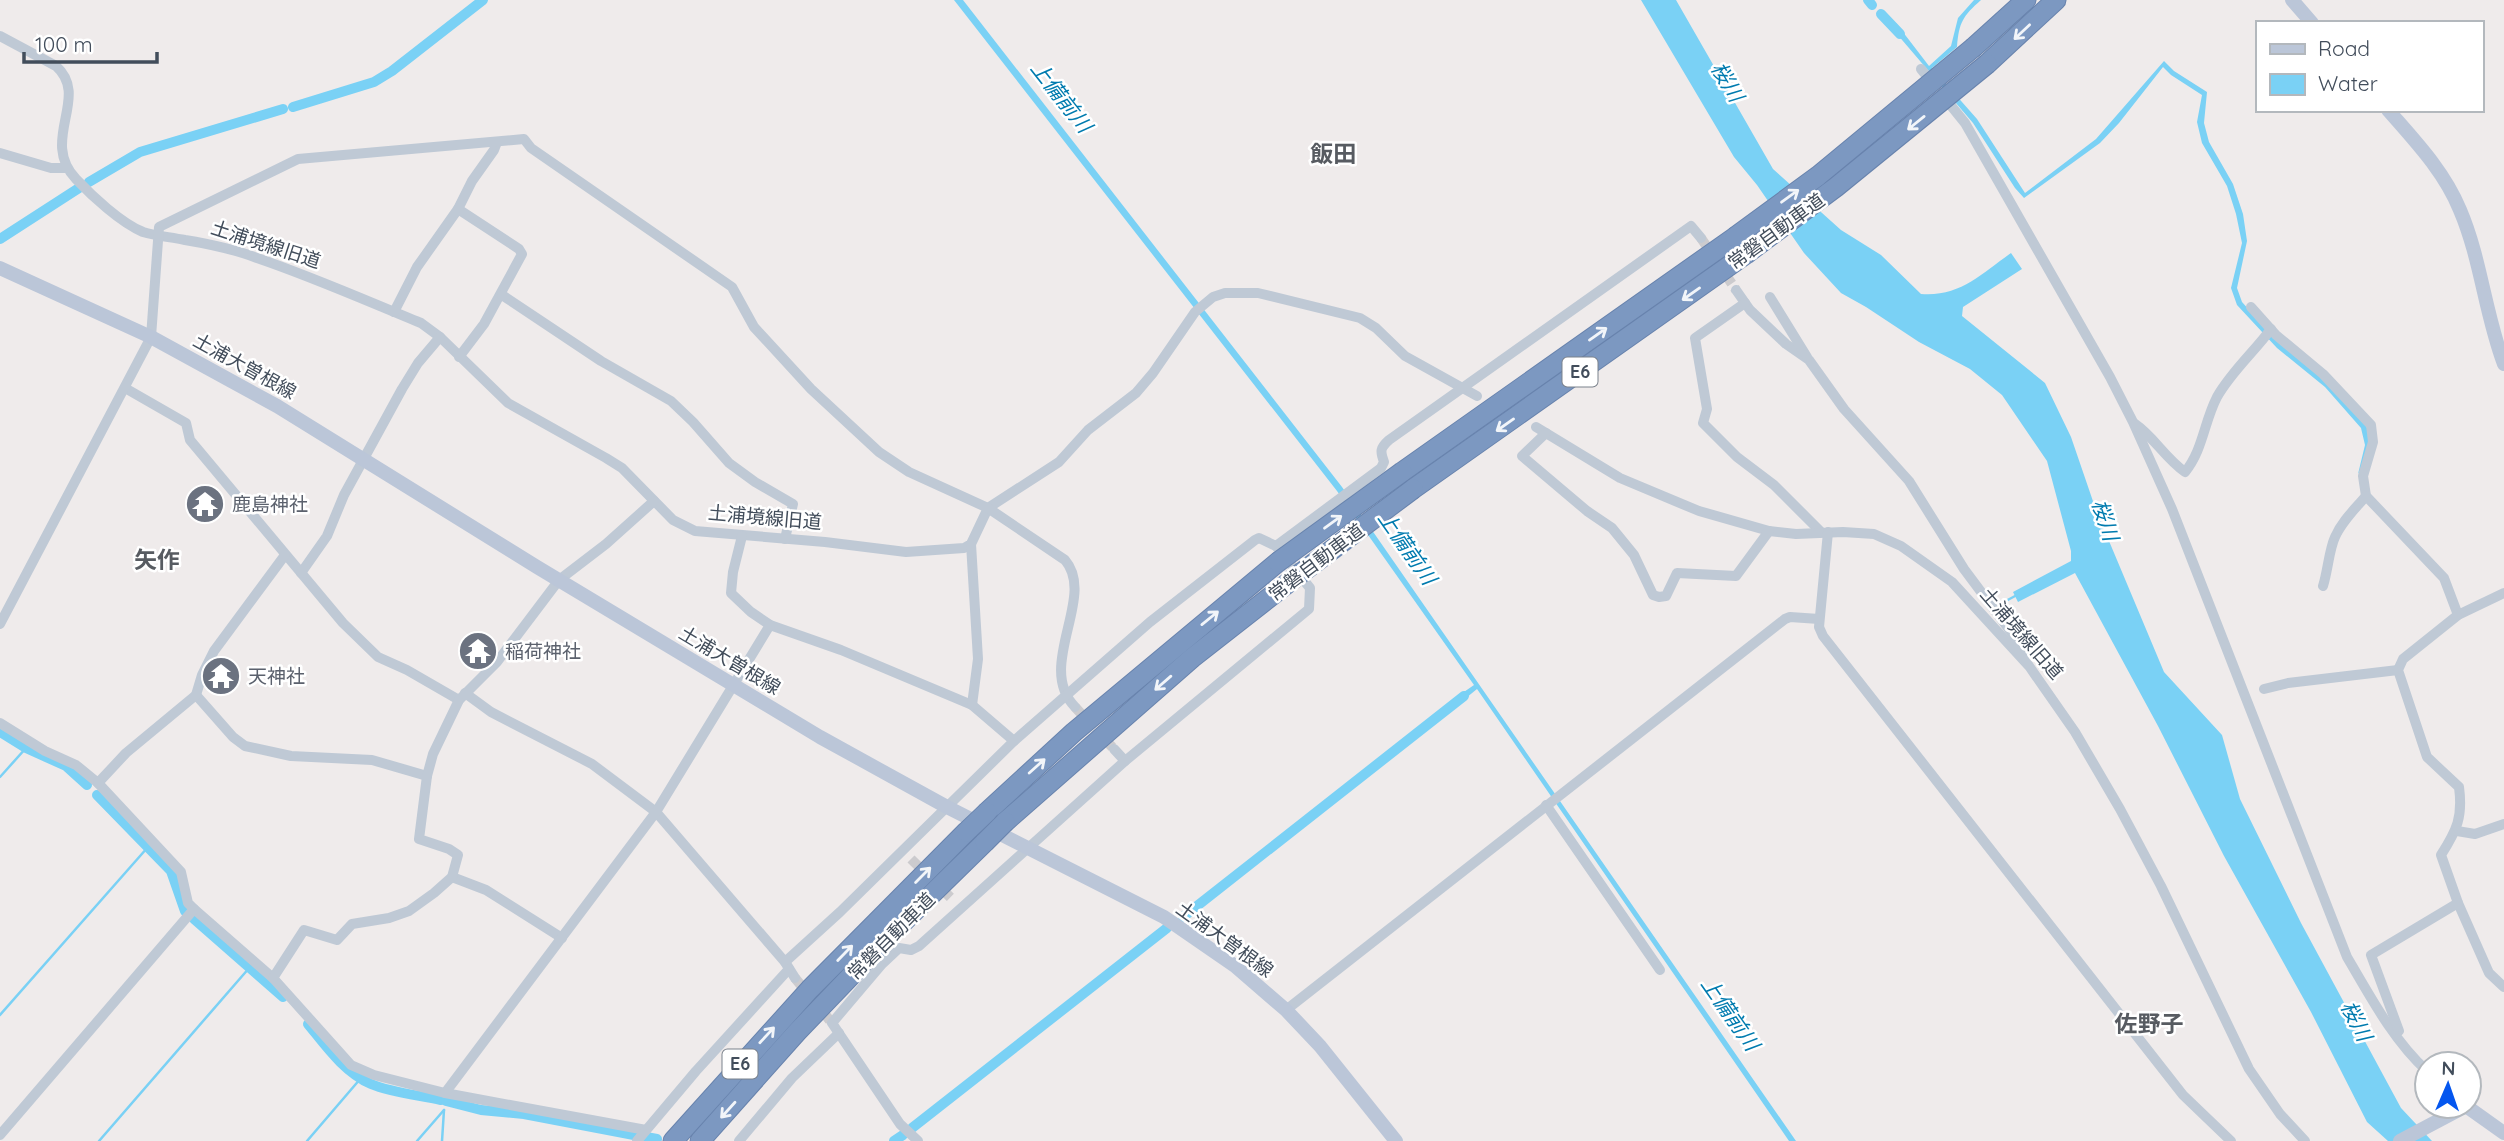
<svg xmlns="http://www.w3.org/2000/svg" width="2504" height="1141" font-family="Quicksand,'Noto Sans JP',sans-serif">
<rect width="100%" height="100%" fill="#efebeb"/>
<g fill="#7ad1f5">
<polygon points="954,0 963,0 1342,487 1796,1141 1789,1141 1477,689 1466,698 1461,694 1474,685 1337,491"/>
<path d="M1641,0h35l97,169 68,61 40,25 40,39c39,3 60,-20 90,-41l11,16 -59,38 -1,9 83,67 26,54 25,73 68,162 58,63 18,64 61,124 100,185 31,33h-44l-21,-19 -56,-110 -87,-156 -66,-130 -83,-153 -57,29 -5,-10 58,-31v-10l-24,-90 -45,-66 -32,-26 -51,-27 -53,-35 -25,-14 -37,-40 -47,-68 -23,-28z"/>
<path d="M1974,0h7c-18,16 -22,22 -24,47l-25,21 45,51 48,74 71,-54 68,-78 10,10 33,21 -3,31 5,19 24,42 10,30 4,27 -10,47 5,14 38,42 39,30 47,51c6,16 1,35 -8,49l7,-29 -4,-17 -36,-41 -48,-39 -40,-43 -6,-17 11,-45 -6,-29 -9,-28 -25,-43 -5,-21 5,-27 -31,-20 -8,-8 -44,56 -19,20 -76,55 -9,-10 -42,-65 -82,-96 5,-4 33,43 22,-20 7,-28z"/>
</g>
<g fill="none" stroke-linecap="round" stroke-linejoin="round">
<g stroke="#7ad1f5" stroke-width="2.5">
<polyline points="2002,603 2017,595"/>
<polyline points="0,777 26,748"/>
<polyline points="0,1015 148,847"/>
<polyline points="99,1141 250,967"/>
<polyline points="307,1141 361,1078"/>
<polyline points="417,1141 444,1110"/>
<polyline points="442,1141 444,1110"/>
</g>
<g stroke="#7ad1f5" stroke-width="10">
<polyline points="1868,0 1872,5"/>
<polyline points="1881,14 1900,34"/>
<polyline points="293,107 374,82 392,71 483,0"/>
<polyline points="89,182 140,152 283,109"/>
<polyline points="0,239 79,188"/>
<polyline points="0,732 26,748 66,766 87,785"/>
<polyline points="97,795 171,871 185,911"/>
<polyline points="1183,917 1464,696"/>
<polyline points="194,919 283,997"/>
<path d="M308,1024c18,22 36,48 63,60 21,9 47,11 70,16"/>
<polyline points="446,1101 481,1110 524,1114 634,1135"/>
<polyline points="912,1128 1167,928"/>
<polyline points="646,1137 657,1139"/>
<polyline points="894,1141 903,1135"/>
</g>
<g stroke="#cccbce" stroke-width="10" stroke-dasharray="10 5" stroke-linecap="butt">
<polyline points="1701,238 1736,290"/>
<polyline points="1075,707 1114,749"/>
<polyline points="911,859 953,900"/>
<polyline points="795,978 832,1023"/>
</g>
<g stroke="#6883ad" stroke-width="21">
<g id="highway">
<polyline points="1974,47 2026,0"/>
<polyline points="1987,64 2056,0"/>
<polyline points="1402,472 1735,237"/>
<polyline points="1413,489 1746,254"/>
<polyline points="987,812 1074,732 1278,562"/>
<polyline points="1005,822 1192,658 1293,579"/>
<polyline points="673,1141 810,989 966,832"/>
<polyline points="700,1141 797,1032 892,933 985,842"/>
</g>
</g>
<g stroke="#bfc9d5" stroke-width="10">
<path d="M0,36l56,30c35,31 -17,74 20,113 16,17 45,44 67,53 13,4 28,5 42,8 24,4 49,9 72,18 56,19 110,43 164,65l19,14 68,66 98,55 16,10 51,52 22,11 130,11 81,10 58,-4 7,-4 17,-36 71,-46 29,-32 48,-37 17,-20 42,-61 18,-15 12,-4h33l102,25 16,10 29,28 72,40"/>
<polyline points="1921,69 1934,85"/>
<path d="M1944,97l21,26 145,254 23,45 39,87 175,448c23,39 46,83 80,114"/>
<polyline points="0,153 51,168 67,168"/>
<polyline points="458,209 519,249 522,254 484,324 459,357"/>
<polyline points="1736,290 1750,310 1786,344 1809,360 1844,409 1909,481 1964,569 2017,640 2024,657"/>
<polyline points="502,295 601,361 671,401 693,422 729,463 755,482 793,504 785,539"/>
<polyline points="1770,297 1807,357"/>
<polyline points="1745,303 1695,338 1707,409 1703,423 1737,457 1774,485 1821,532"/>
<polyline points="2251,307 2276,335 2323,374 2371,425 2373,442 2363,476 2366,496 2444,578 2458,615"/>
<polyline points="394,312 417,267 458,209 472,181 494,150 497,142"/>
<polyline points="125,388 186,423 190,440 343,623 378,657 407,670 459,700"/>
<path d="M2135,424c19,13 30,34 50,48 18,-22 19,-50 32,-75 14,-25 37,-45 54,-68"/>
<polyline points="1536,427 1620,478 1699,511 1769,531 1796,534 1843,532 1874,534 1901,546 1952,582 2029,666 2075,732 2120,809 2161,886 2249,1069 2280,1114 2305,1141"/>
<polyline points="1546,433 1522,456 1587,511 1612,528 1634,555 1653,595 1659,597 1666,596 1677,573 1736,576 1769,531"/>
<polyline points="1828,532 1819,627 1823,636 2183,1095 2231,1141"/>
<polyline points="742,536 733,572 731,593 751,612 770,625 841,650 972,705 1014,741"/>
<polyline points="971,544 978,659 972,705"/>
<path d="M1276,546l105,-78 3,-6c-4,-11 -4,-14 5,-22l302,-214 10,12"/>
<polyline points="301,573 327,536 344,495 402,389 418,363 440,337"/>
<path d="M2323,586c5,-16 6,-36 12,-49 7,-16 20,-28 31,-41"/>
<path d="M2504,593l-46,22 -55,44 -5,11 29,87 32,30c4,30 -2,43 -18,68l17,48 31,70 15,14"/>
<path d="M0,624l151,-287 8,-110 139,-68 226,-20 7,9 201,139 22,40 57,62 68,63 30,20 79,36 77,52c32,37 -30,106 10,147"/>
<polyline points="2264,689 2288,683 2398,670"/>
<polyline points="465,693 491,712 592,764 656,812 785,962 795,978"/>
<polyline points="196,695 233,737 245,746 291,756 372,760 427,776"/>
<polyline points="0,723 45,751 76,765 98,783 181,872 188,903 194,909 273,978 351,1065 374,1075 445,1093 646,1130"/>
<polyline points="1114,749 1125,761"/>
<polyline points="98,783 126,753 196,695 202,675 214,651 285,555"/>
<polyline points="1546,805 1660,970"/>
<polyline points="2457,831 2475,834 2504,824"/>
<polyline points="452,877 486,890 562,938"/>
<polyline points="785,962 840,912 1014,741 1150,622 1255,540 1259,538 1276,546 1310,588 1309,609 1125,761 919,946 911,950 899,948 882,964 832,1023 900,1124 918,1141"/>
<polyline points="273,978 304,930 337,940 352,924 389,918 409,911 434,893 452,877 458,855 449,849 419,839 427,776 433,754 459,700 497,662 559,580 606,544 654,501"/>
<polyline points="1286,1010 1785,619 1790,617 1819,619"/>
<polyline points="2399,1031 2371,955 2458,903"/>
<polyline points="445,1093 656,812 770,625"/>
<polyline points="0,1135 194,909"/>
<polyline points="637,1141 696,1071 789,969"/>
<polyline points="739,1141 792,1078 839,1033"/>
</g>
<g stroke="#bbc6d8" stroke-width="14">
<polyline points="2292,0 2312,23"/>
<path d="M2388,110c27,31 56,61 72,100 21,49 25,104 44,154"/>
<polyline points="0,268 151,337 277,406 537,567 820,737 947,807 1164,917 1235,966 1286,1010 1320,1046 1396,1141"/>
<polyline points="2400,1141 2466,1106 2504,1133"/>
</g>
<use href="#highway" stroke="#7c98c1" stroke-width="19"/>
<g stroke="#6883ad" stroke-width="21" stroke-linecap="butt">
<g id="highway-bridge">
<polyline points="1735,237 1818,176 1974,47"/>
<polyline points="1746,254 1836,187 1987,64"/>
<polyline points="1278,562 1402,472"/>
<polyline points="1293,579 1413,489"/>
<polyline points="966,832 987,812"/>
<polyline points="985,842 1005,822"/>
</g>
</g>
<use href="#highway-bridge" stroke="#7c98c1" stroke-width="19"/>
</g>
<defs><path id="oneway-shaft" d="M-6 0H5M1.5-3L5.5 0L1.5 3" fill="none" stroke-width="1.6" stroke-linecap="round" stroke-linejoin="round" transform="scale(1.75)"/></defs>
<g stroke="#f2f5f9">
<use href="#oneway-shaft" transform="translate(2022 32) rotate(137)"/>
<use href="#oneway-shaft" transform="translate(1916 123) rotate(141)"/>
<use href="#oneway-shaft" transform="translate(1790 196) rotate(-36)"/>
<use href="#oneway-shaft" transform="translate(1691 294) rotate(145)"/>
<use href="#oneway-shaft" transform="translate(1598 334) rotate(-35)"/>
<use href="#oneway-shaft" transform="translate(1505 425) rotate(145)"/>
<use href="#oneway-shaft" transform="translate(1333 522) rotate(-36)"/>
<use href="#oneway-shaft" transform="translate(1210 618) rotate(-39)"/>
<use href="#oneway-shaft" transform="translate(1163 683) rotate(139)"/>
<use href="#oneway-shaft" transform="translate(1037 766) rotate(-42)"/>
<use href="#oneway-shaft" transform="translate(923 875) rotate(-45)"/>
<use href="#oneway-shaft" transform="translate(845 953) rotate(-46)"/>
<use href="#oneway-shaft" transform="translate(767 1035) rotate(-47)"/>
<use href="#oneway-shaft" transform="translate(728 1110) rotate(132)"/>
</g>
<defs>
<g id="temple-disc" transform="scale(2.0125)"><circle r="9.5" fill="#6b7280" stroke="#fff"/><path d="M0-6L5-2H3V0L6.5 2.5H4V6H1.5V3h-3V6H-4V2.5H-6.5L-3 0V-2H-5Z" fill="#fff"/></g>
</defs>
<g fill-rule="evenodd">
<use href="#temple-disc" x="205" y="504"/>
<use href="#temple-disc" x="478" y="651"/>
<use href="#temple-disc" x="221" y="676"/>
</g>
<g text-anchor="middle" stroke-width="5" stroke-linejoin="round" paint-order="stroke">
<g fill="#fff" stroke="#7b828c" stroke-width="2">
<rect x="1562.5" y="357.5" width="35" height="29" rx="5"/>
<rect x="722.5" y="1049.5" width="35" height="29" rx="5"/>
</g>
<g font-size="18" font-weight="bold" fill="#424d5b">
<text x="1580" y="378">E6</text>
<text x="740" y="1070">E6</text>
</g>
<g font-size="19" fill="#424d5b" stroke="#fff">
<text transform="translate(1776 231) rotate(-36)" y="7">常磐自動車道</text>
<text transform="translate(266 244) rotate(18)" y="7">土浦境線旧道</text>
<text transform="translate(245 366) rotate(29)" y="7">土浦大曽根線</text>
<text transform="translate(765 517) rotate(5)" y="7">土浦境線旧道</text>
<text transform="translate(1316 562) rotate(-37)" y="7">常磐自動車道</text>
<text transform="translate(2022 633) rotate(49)" y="7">土浦境線旧道</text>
<text transform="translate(730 660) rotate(31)" y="7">土浦大曽根線</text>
<text transform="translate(891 936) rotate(-45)" y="7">常磐自動車道</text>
<text transform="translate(1225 939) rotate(36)" y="7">土浦大曽根線</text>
</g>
<g font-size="19" fill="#5b616d" stroke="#fff" text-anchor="start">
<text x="232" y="511">鹿島神社</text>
<text x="505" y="658">稲荷神社</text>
<text x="248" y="683">天神社</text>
</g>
<g font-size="21" font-style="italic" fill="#007baf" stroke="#fff">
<text transform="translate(1727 82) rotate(59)" y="7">桜川</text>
<text transform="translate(1061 97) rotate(52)" y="7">上備前川</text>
<text transform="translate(2105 520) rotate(72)" y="7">桜川</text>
<text transform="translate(1407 548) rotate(55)" y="7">上備前川</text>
<text transform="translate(1730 1014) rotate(55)" y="7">上備前川</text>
<text transform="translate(2356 1021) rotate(63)" y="7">桜川</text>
</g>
<g font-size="23" font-weight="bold" fill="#575b61" stroke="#fff">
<text x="1333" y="162">飯田</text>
<text x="157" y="568">矢作</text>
<text x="2149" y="1032">佐野子</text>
</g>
</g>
<rect x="2256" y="21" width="228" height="91" fill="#ffffff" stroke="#b3b8bd" stroke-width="2"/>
<rect x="2270" y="44" width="35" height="10" fill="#bbc6d8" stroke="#b3b8bd" stroke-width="2"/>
<text x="2318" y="56" font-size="21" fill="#424d5b">Road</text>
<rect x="2270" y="74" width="35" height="21" fill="#7ad1f5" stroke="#b3b8bd" stroke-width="2"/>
<text x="2318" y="91" font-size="21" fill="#424d5b">Water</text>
<g transform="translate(2448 1085) rotate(2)"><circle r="33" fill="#ffffff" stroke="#b3b8bd" stroke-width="2"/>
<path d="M0-5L12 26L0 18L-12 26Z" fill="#0456ef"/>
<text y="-10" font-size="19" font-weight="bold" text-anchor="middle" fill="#424d5b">N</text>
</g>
<path d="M24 52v10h133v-10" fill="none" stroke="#424d5b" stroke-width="3.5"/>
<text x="35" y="52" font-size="21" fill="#424d5b" stroke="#ffffff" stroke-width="5" paint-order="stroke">100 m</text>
</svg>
